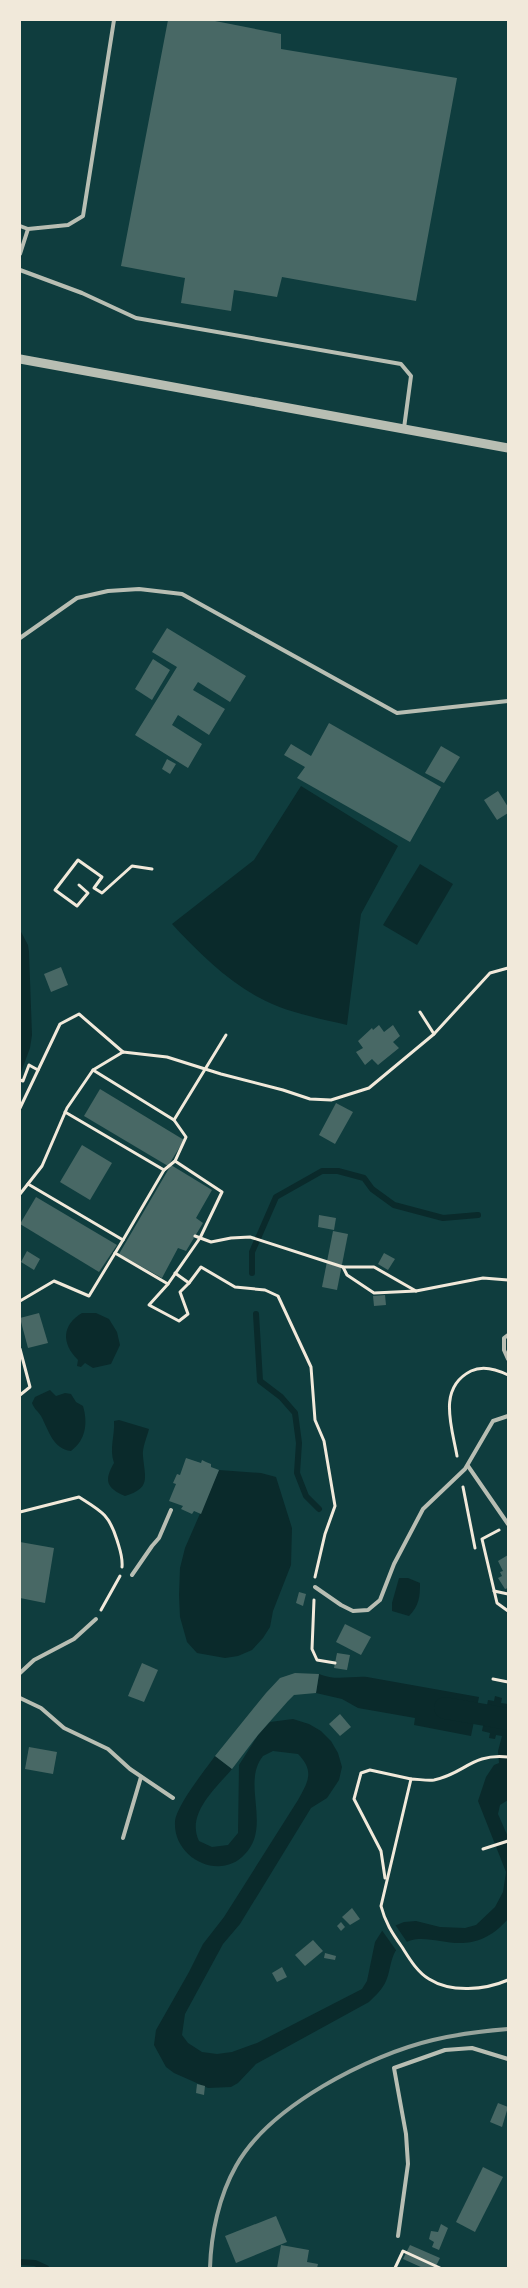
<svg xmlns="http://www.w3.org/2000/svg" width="528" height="2288" font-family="'Noto Serif',serif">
<rect width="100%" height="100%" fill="#0f3d3e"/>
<g fill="#0a2a2b">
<path d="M301,786l97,60 -37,68 -14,111c-29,-7 -63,-13 -89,-28 -33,-18 -61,-46 -86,-73l82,-64z"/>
<polygon points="420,864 453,884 417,945 383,925"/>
<polygon points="20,930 28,945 29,952 32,1035 30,1048 20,1075"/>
<path d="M82,1313h14l13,6 8,13 3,13 -9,19 -18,4 -8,-5 -4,4 -4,-1 1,-6c-17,-17 -16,-35 4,-47z"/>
<path d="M50,1390l6,6 9,-3 6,1 5,8 7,4c5,17 3,34 -12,45 -18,-2 -22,-20 -30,-35 -3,-5 -7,-7 -9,-13l3,-6z"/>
<path d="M119,1420l30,9c-2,8 -7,19 -6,27 2,23 8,32 -18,40 -19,-8 -21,-16 -11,-33 -5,-15 1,-27 0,-42z"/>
<polygon points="219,1470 261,1473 276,1477 292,1528 291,1565 273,1611 270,1627 263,1638 252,1650 238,1656 225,1658 197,1653 187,1642 180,1617 179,1595 180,1568 185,1548"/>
<path d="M399,1578h9l12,5c0,14 -1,23 -11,33l-17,-5v-8z"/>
<path d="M319,1674c16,7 31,2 48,3l112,20 -8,39 -57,-11 1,-7 -57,-10 -16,-9 -26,-6z"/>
<path d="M495,1696l7,2 -1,5 7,1v96l-8,5 -2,9 10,23v82c-43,49 -79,4 -108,27 -10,8 -9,25 -14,35 -4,9 -10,14 -17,21l-113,62 -18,19 -7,4 -23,1 -34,-15 -8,-6 -12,-22 2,-15 33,-58 14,-28 21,-27 74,-117c10,-18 17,-29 0,-46l-25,-3 -10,5c-22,27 9,70 -18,98 -25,28 -72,4 -70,-32 1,-16 30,-52 40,-66l17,13c-17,20 -46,45 -33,72l13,6 16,-2 10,-12 1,-68 19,-30 12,-13 23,-3 16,5 12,7 10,10 7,12 4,14 -3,13 -12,18 -16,10 -71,116 -17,20 -38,70 -3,21 6,8 14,9 15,2 15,-2 25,-9 105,-54 5,-8 8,-39 7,-11 22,-9 12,-1 24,6 25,1 11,-3 19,-18 8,-15 3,-20 -28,-71 8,-24 8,-12 5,-2 -1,-12 4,-15 -6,-1 -1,4 -6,-1 1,-5 -8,-2 6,-31 6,1z"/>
</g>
<polygon fill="#0f3d3e" points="394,1923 409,1945 401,1949 398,1953 381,1929"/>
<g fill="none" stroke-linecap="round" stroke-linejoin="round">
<g stroke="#0a2a2b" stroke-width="6">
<polyline points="252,1273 252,1252 276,1197 322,1171 338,1171 364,1178 372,1189 394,1205 443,1218 478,1215"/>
<polyline points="256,1314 260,1381 281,1397 295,1413 299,1443 297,1473 306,1496 319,1509"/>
<polyline points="20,2262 35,2263 46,2268"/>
</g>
<polyline stroke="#0a2a2b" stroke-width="22" points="445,1708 508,1719"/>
</g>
<g fill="#486865">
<polygon points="168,20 210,20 281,34 281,49 457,78 416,301 282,277 277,297 234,290 231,311 181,303 185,278 121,266"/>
<polygon points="167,628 246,676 230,702 198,682 193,690 225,709 209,735 178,715 172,725 202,744 188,768 135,735 177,667 152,652"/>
<polygon points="153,659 170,670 152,700 135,689"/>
<polygon points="329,723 441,787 410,842 297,778 305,767 284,755 291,744 311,756"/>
<polygon points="441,746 460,757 444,783 425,773"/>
<polygon points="167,759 176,764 170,774 162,769"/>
<polygon points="498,791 508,807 508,813 497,820 484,800"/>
<polygon points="61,967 68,985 51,992 44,974"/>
<polygon points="379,1025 384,1032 393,1025 400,1036 393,1042 399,1048 378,1065 372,1059 365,1065 356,1052 363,1048 358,1041 372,1028 373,1030"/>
<polygon points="100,1089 184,1140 168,1166 84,1116"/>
<polygon points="336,1103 353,1112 335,1144 319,1135"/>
<polygon points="82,1145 112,1163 90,1200 60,1182"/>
<polygon points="171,1165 212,1190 196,1218 203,1223 186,1251 178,1248 162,1278 119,1254"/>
<polygon points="36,1197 117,1245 99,1272 20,1224"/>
<polygon points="319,1215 336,1218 334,1230 318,1227"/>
<polygon points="333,1231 348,1234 337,1290 322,1287"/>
<polygon points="27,1251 40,1259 34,1270 21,1262"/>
<polygon points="384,1253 395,1259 388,1270 378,1264"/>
<polygon points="385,1295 386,1305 374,1306 373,1296"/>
<polygon points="39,1313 48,1343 28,1348 20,1318"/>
<polygon points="186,1458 201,1463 202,1460 206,1462 211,1464 211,1467 219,1470 201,1514 194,1511 192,1514 181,1509 183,1506 169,1501 176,1484 173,1483 177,1474 180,1475"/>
<polygon points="20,1542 54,1548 45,1603 20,1598"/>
<polygon points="508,1555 508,1588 505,1589 498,1578 502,1576 500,1572 503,1571 498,1561"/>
<polygon points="299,1592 306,1594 303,1606 296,1603"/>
<polygon points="345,1624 371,1637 361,1655 336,1642"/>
<polygon points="337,1653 350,1655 347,1670 334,1668"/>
<polygon points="142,1663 158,1670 144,1702 128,1696"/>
<polygon points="295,1673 319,1674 316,1693 294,1695 288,1701 258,1735 232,1769 215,1756 266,1693 280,1678"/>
<polygon points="340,1714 351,1727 340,1736 329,1724"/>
<polygon points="29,1747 57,1752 53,1774 25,1769"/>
<polygon points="352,1908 360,1919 350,1925 342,1917"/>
<polygon points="341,1922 345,1927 341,1931 337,1926"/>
<polygon points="313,1940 323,1951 305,1966 295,1955"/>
<polygon points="325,1953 336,1956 335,1960 324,1958"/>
<polygon points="282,1967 287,1977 277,1982 272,1973"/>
<polygon points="197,2084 205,2086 204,2095 196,2093"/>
<polygon points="498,2103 508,2107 502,2127 490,2122"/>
<polygon points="483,2167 503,2177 475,2232 456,2222"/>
<polygon points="276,2216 287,2242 236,2263 225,2236"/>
<polygon points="441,2224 448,2228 439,2250 432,2247 434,2242 429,2239 431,2231 438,2232"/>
<polygon points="281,2245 309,2250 307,2262 318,2264 317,2268 277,2268"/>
<polygon points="410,2245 440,2258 435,2268 423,2268 403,2259"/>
</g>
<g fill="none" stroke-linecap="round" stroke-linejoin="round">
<g stroke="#f1e9da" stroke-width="3">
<polyline points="79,885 88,893 77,906 55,890 78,860 102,877 94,888 102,893 132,866 152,869"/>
<polyline points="420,1012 434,1034"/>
<polyline points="93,1070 174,1120 186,1137 175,1161 164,1170"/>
<polyline points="20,1080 23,1081 29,1065 38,1070"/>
<polyline points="20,1108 60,1024 79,1014 123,1052"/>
<polyline points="174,1120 226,1035"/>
<polyline points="28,1184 123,1240 164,1170 65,1112"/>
<polyline points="20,1194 42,1166 67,1108 93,1070 123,1052 167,1057 221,1074 283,1090 310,1099 331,1100 369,1088 434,1034 490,973 508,968"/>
<polyline points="195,1236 211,1242 231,1238 250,1237 343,1267 374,1267 416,1291"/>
<polyline points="115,1253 168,1284 200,1238 222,1192 175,1161"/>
<polyline points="343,1267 347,1275 374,1293 416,1291 483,1278 508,1280"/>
<polyline points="175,1273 189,1283 201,1267 235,1287 265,1290 278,1296 311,1367 315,1420 324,1441 335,1506 325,1534 315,1577"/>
<polyline points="168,1284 149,1305 179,1321 188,1314 180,1292 189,1283"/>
<polyline points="20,1301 54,1281 89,1296 123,1240"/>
<polyline points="20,1349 30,1387 20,1395"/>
<path d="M457,1456c-5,-29 -20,-68 14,-85 12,-6 25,-2 37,4"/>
<polyline points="463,1487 475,1548"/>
<path d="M20,1512l59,-15c22,14 30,17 38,43 3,10 6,17 5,27"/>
<polyline points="499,1530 482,1539 497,1603 508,1611"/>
<polyline points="494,1591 508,1594"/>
<polyline points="314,1600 312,1649 317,1660 335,1663"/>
<polyline points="101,1610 120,1576"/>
<polyline points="493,1679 508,1682"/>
<path d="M508,1757c-36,-4 -44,17 -74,23 -7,1 -16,-1 -23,-1l-30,127c4,16 11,27 21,41 7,11 15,25 27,32 22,14 56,11 79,1"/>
<polyline points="483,1849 508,1841"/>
<polyline points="385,1878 381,1851 354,1799 361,1773 370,1770 411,1779"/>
<polyline points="395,2268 403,2251 440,2268"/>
</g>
<g stroke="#b8beb3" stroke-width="4">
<polyline points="20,226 28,229"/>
<polyline points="20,254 28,229 68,225 83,216 114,20"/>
<polyline points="20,270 82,293 136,318 401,364 411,376 404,428"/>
<polyline points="20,638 77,598 108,591 139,589 182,594 397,713 508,701"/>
<polyline points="508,1335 504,1338 504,1350 508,1359"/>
<polyline points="468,1466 508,1524"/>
<polyline points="132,1575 152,1546 159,1538 171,1510"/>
<polyline points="315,1587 341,1605 353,1611 368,1610 380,1600 394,1564 423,1509 465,1469 493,1421 508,1416"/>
<polyline points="20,1673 34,1660 74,1639 96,1619"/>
<polyline points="20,1698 41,1708 64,1728 108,1749 130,1769 173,1798"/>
<polyline points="123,1838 141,1777"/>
<polyline points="398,2236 408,2164 406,2134 394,2068 445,2050 472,2048 508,2059"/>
</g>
<polyline stroke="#b8beb3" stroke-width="9" points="20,359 508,448"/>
<path stroke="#97a49c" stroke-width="4" d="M210,2268c1,-34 9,-72 26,-102 33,-60 133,-111 197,-126 25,-6 50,-9 75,-11"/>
</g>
<rect width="528" height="2288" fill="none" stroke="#f1e9da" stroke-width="42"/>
</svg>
